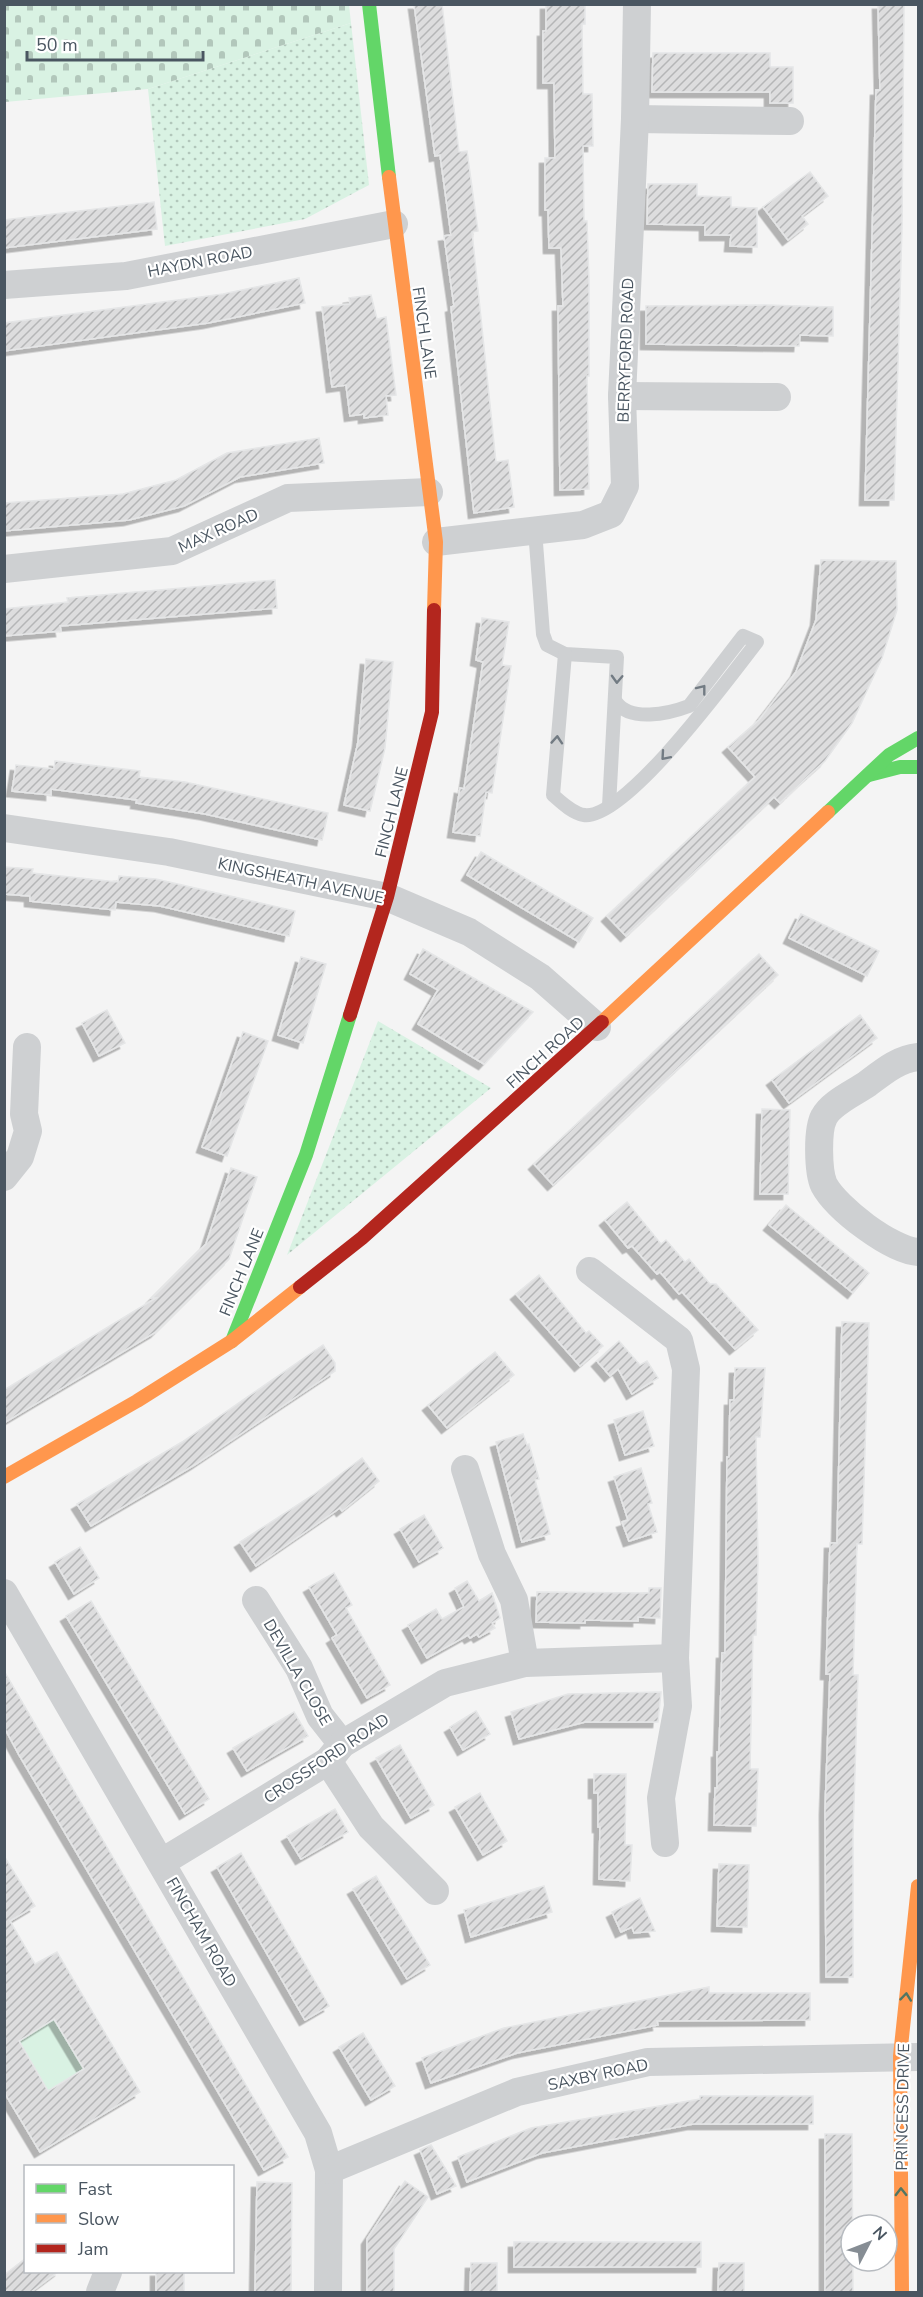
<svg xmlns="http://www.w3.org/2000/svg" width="923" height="2297" font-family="'Nunito Sans',sans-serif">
<defs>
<pattern id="grass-dots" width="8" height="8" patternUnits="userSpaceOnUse" patternTransform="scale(1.5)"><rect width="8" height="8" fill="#d9f2e3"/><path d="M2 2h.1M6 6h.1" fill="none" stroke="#b2c7bb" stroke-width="1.8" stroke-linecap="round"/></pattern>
<pattern id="cemetery-stones" width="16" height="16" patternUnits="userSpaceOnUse" patternTransform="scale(1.5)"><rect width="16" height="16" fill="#d9f2e3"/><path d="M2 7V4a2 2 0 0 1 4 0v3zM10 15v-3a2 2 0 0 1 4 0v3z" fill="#b2c7bb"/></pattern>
<pattern id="building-hatch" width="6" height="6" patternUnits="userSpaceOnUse" patternTransform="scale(1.5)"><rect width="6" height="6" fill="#ddddde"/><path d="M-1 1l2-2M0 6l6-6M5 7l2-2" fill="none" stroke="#b5b6b7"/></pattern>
<filter id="shadow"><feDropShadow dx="-5.5" dy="5.5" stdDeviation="0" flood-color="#0004"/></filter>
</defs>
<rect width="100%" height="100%" fill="#f4f4f4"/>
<g fill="url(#grass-dots)">
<polygon points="351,23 369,185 305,219 165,246 148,89"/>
<polygon points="378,1021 491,1088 287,1255"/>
</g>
<polygon fill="url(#cemetery-stones)" points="5,4 349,5 351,23 148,89 5,102"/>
<polygon fill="#d9f2e3" points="49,2012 89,2078 76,2074 55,2086 53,2099 13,2032"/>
<g fill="url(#building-hatch)" stroke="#e5e6e7" stroke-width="1.5" fill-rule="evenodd" filter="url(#shadow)">
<polygon points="414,4 442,4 459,152 467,151 478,231 472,232 496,462 508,460 514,507 474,513 451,307 454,306 444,236 451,235 440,155 435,156"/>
<polygon points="546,4 585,4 585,24 582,24 583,94 592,94 593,146 583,146 584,221 587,221 589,280 589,376 587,376 589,489 560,490 558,306 563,306 561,248 549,248 548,210 545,210 545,158 555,158 554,83 543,83 543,31 546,31"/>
<polygon points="878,4 904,4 902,228 894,500 865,500 876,90 880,90"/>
<polygon points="653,53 770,53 770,67 793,67 793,103 770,103 770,92 652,92"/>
<polygon points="810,172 828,196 802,216 808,224 788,240 763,207"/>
<polygon points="648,184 697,184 697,196 731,197 731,207 757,208 757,247 730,246 731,235 705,235 705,225 647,224"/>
<polygon points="154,202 157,229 4,248 4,220"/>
<polygon points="299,278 305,303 208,323 4,351 4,323 223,294"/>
<polygon points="371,295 377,319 386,317 396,395 386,396 388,415 364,418 364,414 350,416 346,385 332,387 322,307 350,304 349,298"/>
<polygon points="766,305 833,307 833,336 800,335 799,346 646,344 646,306"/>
<polygon points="319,438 324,463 240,477 184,506 129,520 4,531 4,503 123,494 176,480 227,453"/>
<polygon points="821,560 896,561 897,610 882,658 852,723 825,761 804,780 780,803 774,797 626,936 607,916 755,777 728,747 759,720 796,672 816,620"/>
<polygon points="275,580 277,608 60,626 61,631 4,636 4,609 68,602 67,598"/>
<polygon points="482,618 509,622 502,665 511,666 492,793 486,792 480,836 453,832 460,788 464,789 483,662 476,660"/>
<polygon points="366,659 393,662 385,748 370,811 344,805 358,742"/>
<polygon points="55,761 140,771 139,777 185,782 328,813 322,840 205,814 136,803 137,800 51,789 51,795 12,791 16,765 54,769"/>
<polygon points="481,852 593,918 579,942 467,875"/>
<polygon points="4,867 33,869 32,873 118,882 119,876 156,879 295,911 289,936 160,906 116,902 115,910 30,901 30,896 4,894"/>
<polygon points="801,914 879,951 867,976 789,938"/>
<polygon points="423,949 533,1012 484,1064 418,1024 438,990 410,974"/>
<polygon points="759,954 778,975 553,1185 534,1164"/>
<polygon points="301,957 326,964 303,1043 278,1035"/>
<polygon points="107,1010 125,1043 99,1056 82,1023"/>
<polygon points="860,1015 877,1038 789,1103 772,1080"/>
<polygon points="243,1032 268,1041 227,1156 202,1147"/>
<polygon points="762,1109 790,1110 788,1194 760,1194"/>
<polygon points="231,1168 257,1177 229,1259 156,1332 4,1423 4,1390 156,1298 152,1298 206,1244"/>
<polygon points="627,1202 661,1244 666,1240 685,1262 689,1259 710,1284 716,1284 758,1330 735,1349 682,1292 679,1294 660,1272 657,1274 632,1246 628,1248 605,1220"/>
<polygon points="786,1205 869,1273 853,1293 769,1225"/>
<polygon points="539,1275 586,1333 589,1331 603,1346 580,1366 516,1294"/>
<polygon points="842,1322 869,1323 862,1544 857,1544 853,1675 858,1675 853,1836 853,1977 826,1977 825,1810 830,1674 826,1674 830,1543 837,1543"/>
<polygon points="619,1341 640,1365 647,1361 658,1378 632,1394 618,1369 610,1376 597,1361"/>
<polygon points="323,1345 335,1363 335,1371 196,1464 91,1526 77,1504 182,1442"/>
<polygon points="495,1352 514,1375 447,1428 428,1405"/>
<polygon points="735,1368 765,1368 760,1437 756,1437 758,1561 756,1635 753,1635 750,1769 758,1769 756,1826 714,1825 715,1788 717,1788 717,1752 719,1752 722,1653 725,1653 727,1457 729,1457 730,1400 734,1400"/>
<polygon points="643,1411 654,1446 625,1455 614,1420"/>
<polygon points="523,1434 527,1445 529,1444 539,1479 535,1480 550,1534 522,1542 496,1442"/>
<polygon points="362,1458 379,1481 342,1511 340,1508 256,1566 240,1542 313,1495"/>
<polygon points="641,1468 652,1503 648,1504 657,1532 629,1541 622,1522 628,1520 614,1477"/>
<polygon points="424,1515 443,1548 419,1562 400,1529"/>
<polygon points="80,1547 99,1578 74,1594 55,1562"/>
<polygon points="334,1573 352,1605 346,1608 390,1685 367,1698 332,1638 337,1635 309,1587"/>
<polygon points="467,1581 479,1601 492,1593 500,1618 492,1623 495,1628 479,1637 477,1634 470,1638 468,1635 427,1658 408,1625 436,1609 442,1619 464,1607 455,1588"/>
<polygon points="649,1588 661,1588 660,1618 638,1617 638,1621 585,1620 585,1623 536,1622 537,1592 649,1593"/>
<polygon points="91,1601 209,1799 185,1814 66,1616"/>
<polygon points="4,1671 288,2157 264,2170 19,1755 4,1727"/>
<polygon points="661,1692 658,1722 585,1722 519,1739 511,1712 568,1694"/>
<polygon points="476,1711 490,1734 463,1750 450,1727"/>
<polygon points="294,1712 308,1736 247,1771 233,1748"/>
<polygon points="400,1745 434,1805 411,1818 376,1758"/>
<polygon points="594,1774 626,1774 625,1845 632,1845 630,1881 599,1879 600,1827 598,1827 598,1793 594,1793"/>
<polygon points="480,1793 507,1841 483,1855 455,1807"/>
<polygon points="335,1809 348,1832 301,1859 287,1836"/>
<polygon points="241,1853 329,2006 305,2020 217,1867"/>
<path d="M4,1856l31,50 -25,15 25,43 22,-12 83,140 -100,60 -36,-60zM54,2019l30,50 -36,22 -29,-50z"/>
<polygon points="719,1864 749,1865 747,1927 717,1926"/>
<polygon points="376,1876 430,1965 407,1979 353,1889"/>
<polygon points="544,1886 552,1912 471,1937 464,1910"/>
<polygon points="640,1898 655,1931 634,1933 632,1927 621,1932 612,1912"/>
<polygon points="709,1987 709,1993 810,1993 810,2020 657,2021 658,2025 517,2053 431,2083 422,2058 504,2028"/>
<polygon points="363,2033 395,2086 371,2100 339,2047"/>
<polygon points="700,2096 813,2096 813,2124 693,2124 542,2153 467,2182 458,2157 531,2128 700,2099"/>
<polygon points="825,2134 852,2134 853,2292 825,2292"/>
<polygon points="431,2145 456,2186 437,2194 420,2150"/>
<polygon points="405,2181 428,2197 394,2249 394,2292 367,2292 367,2239"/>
<polygon points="257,2182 292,2183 291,2292 255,2292"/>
<rect x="514" y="2242" width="187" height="25"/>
<polygon points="26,2258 26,2271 59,2271 31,2292 4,2292 4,2275"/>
<polygon points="471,2263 497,2263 497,2292 470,2292"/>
<polygon points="719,2263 744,2263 744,2292 718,2292"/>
<rect x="156" y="2271" width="28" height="21"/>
</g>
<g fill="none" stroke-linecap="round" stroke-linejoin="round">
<g stroke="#ced0d2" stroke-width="14">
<polyline points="535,530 543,634 547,645 565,654 617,657 609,806"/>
<path d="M565,654l-12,141c8,7 19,18 31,20 41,6 147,-140 173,-173l-14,-6 -54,70c-21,8 -59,16 -73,-4"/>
</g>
<g stroke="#ced0d2" stroke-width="28">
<polyline points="635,119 790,121"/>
<polyline points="4,285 126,276 394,224"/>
<polyline points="622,396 777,397"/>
<polyline points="436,542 583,525 611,514 625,486 622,396 635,119 637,4"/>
<polyline points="4,569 172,551 288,498 429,492"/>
<polyline points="4,828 169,852 387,897 469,932 540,977 597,1027"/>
<path d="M918,1057c-20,2 -35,15 -51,27 -13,9 -36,19 -43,33 -7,13 -6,55 0,68 13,24 67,65 94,67"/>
<polyline points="4,1177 20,1157 28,1131 24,1114 27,1047"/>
<polyline points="590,1271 679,1340 686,1369 675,1658 678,1706 661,1798 665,1843"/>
<polyline points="465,1469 492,1554 514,1600 525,1663"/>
<polyline points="4,1593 318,2133 329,2170 328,2292"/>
<polyline points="256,1600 299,1668 320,1716 342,1744"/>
<polyline points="328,1761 371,1827 435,1891"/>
<polyline points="162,1862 328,1761 342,1744 445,1683 525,1663 675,1658"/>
<polyline points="329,2170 517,2092 648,2062 918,2057"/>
<polyline points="100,2292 108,2272"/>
</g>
<g stroke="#63d668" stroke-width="14">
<polyline points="369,4 389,177"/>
<polyline points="869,775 900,767 918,767"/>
<polyline points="828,812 889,755 918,738"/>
<polyline points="232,1341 306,1155 350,1015"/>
</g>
<g stroke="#ff974d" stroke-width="14">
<polyline points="389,177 436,542 434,610"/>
<polyline points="602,1022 828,812"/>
<polyline points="4,1477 137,1401 232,1341 300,1287"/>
<polyline points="902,2292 900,2056 918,1886"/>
</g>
<g stroke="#b3261e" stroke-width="14">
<polyline points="350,1015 387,897 432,712 434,610"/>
<polyline points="300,1287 362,1238 602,1022"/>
</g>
</g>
<defs><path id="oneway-chevron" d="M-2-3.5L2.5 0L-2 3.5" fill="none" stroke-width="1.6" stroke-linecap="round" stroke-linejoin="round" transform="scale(1.5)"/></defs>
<g stroke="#727b83">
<use href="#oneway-chevron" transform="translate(617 679) rotate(92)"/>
<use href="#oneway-chevron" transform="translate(702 689) rotate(-52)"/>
<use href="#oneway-chevron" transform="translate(557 740) rotate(-86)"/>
<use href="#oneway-chevron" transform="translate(665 756) rotate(131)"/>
</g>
<g stroke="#507663">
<use href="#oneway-chevron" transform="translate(906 1997) rotate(-84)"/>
<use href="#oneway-chevron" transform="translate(901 2192) rotate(-91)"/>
</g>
<g text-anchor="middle" stroke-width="4.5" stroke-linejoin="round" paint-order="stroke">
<g font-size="16" fill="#4a5661" stroke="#fff">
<text transform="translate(200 261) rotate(-11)" y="6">HAYDN ROAD</text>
<text transform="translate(425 333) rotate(82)" y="6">FINCH LANE</text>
<text transform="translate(625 350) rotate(-88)" y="6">BERRYFORD ROAD</text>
<text transform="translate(218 530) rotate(-24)" y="6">MAX ROAD</text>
<text transform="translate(391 812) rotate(-76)" y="6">FINCH LANE</text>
<text transform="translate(301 880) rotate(12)" y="6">KINGSHEATH AVENUE</text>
<text transform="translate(545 1052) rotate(-42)" y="6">FINCH ROAD</text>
<text transform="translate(241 1272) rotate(-68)" y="6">FINCH LANE</text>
<text transform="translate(298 1672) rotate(60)" y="6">DEVILLA CLOSE</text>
<text transform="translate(326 1758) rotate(-34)" y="6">CROSSFORD ROAD</text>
<text transform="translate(202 1932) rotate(60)" y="6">FINCHAM ROAD</text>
<text transform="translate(598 2074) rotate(-12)" y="6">SAXBY ROAD</text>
<text transform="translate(902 2107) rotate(-89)" y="6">PRINCESS DRIVE</text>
</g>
</g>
<rect width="923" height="2297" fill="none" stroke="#4a5661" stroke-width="12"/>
<rect x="24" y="2165" width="210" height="108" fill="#ffffff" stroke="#b7bbc0" stroke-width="1.5"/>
<rect x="36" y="2184" width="30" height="9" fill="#63d668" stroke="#b7bbc0" stroke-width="1.5"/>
<text x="78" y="2195" font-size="18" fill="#4a5661">Fast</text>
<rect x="36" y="2214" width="30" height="9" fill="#ff974d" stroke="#b7bbc0" stroke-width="1.5"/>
<text x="78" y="2225" font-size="18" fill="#4a5661">Slow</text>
<rect x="36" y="2244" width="30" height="9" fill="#b3261e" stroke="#b7bbc0" stroke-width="1.5"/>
<text x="78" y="2255" font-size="18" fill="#4a5661">Jam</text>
<g transform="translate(869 2243) rotate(48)"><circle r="28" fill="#ffffff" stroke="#b7bbc0" stroke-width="1.5"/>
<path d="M0-4.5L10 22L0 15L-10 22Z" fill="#868d94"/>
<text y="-9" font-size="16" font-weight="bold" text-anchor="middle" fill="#4a5661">N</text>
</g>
<path d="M27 51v9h176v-9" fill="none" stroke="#4a5661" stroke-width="3"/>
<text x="36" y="51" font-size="18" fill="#4a5661" stroke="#ffffff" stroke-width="4.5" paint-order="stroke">50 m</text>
</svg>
